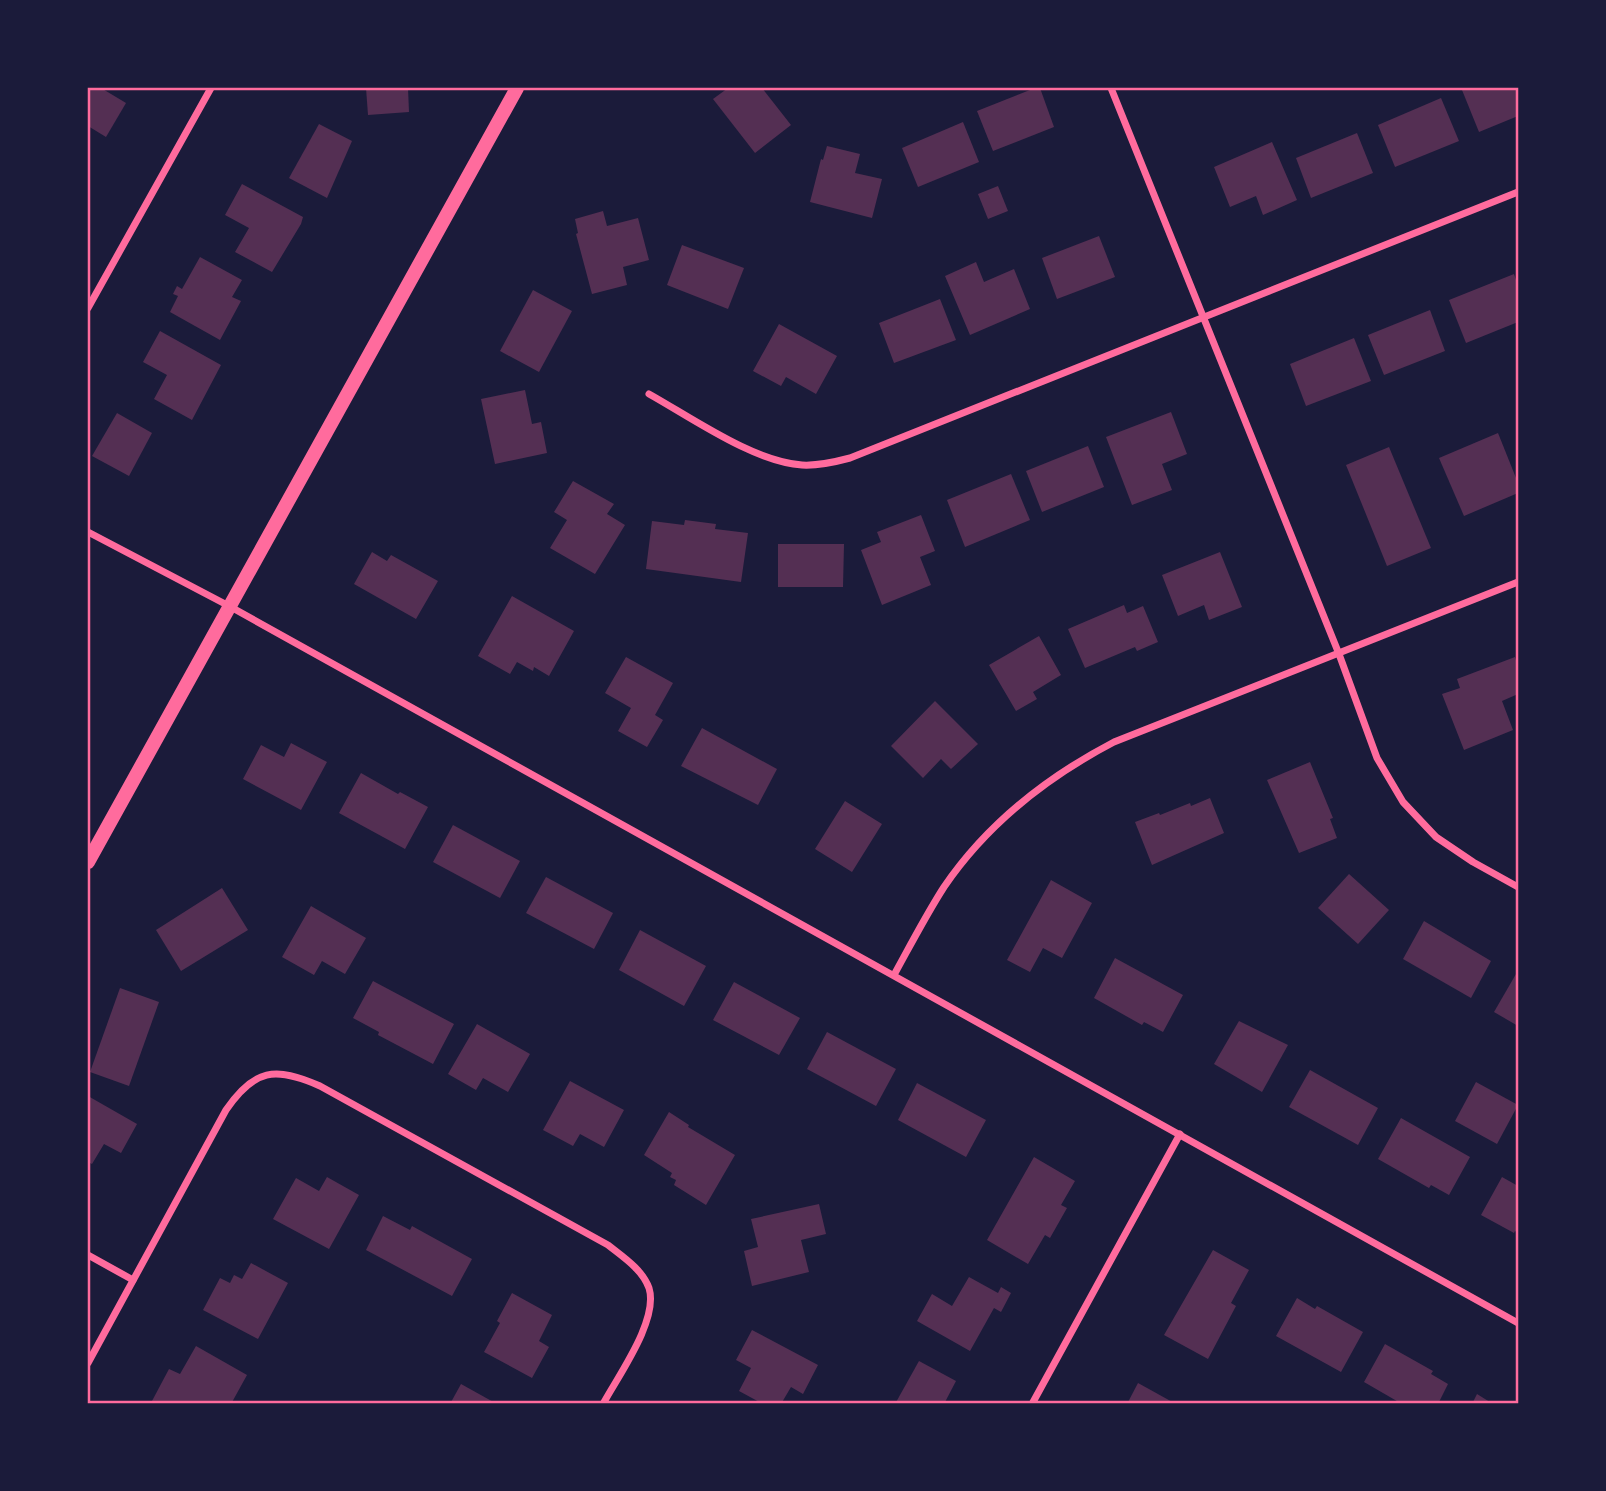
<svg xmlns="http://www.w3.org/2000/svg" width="1606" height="1491" font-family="Raleway,sans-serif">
<rect width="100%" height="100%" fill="#1b1b3a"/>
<g fill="#542f53">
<polygon points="88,88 101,88 126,103 106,137 88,126"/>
<polygon points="366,88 408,88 409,112 368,115"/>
<polygon points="728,88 762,88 791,125 755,153 713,99"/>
<polygon points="1035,88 1040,88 1054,127 993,151 977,111"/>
<polygon points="1468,88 1518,88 1518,116 1479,132 1462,90"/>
<polygon points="1441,98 1459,141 1395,167 1378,125"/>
<polygon points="963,122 979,162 918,187 902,148"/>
<polygon points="319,124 352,141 327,198 289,178"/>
<polygon points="1357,133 1373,173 1311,198 1296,158"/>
<polygon points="1272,142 1297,200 1263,215 1256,196 1230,207 1214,167"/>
<polygon points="827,146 860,154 855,173 882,179 872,218 810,202 821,159 823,160"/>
<polygon points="242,184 303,217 301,224 272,272 235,252 249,228 225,215"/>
<polygon points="998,186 1008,211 988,219 978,194"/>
<polygon points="603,211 607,226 638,218 649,260 623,267 627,285 592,294 576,234 578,233 575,219"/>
<polygon points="1099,236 1115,277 1057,299 1042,258"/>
<polygon points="682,245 744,268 728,309 667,285"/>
<polygon points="200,257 242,280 232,297 241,301 220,340 170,312 178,296 173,294 177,286 182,289"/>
<polygon points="976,262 984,282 1014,269 1030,309 970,335 945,276"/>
<polygon points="1514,274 1518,286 1518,322 1466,343 1449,300"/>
<polygon points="533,290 572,311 539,372 500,351"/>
<polygon points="940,299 956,340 894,363 879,323"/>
<polygon points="1430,310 1445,351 1384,375 1368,335"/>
<polygon points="779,324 837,356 816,394 786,377 781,386 753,371"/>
<polygon points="160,331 221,365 192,420 154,399 167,375 143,362"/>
<polygon points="1354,338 1371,381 1306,406 1290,364"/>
<polygon points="525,390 532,424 541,422 547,453 495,464 481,399"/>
<polygon points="1171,412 1187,454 1162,464 1172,490 1132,505 1106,437"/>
<polygon points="117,413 152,433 129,476 92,456"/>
<polygon points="1498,433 1518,483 1518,493 1464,516 1439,458"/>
<polygon points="1088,446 1104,487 1042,512 1026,471"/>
<polygon points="1389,447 1431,548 1387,566 1346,465"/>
<polygon points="1011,474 1030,520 965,547 947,500"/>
<polygon points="573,481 614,504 607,514 625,525 595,574 550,548 567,520 554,512"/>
<polygon points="921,515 935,551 920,557 931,585 882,605 861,550 881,542 877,532"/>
<polygon points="685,520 716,524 715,529 748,533 741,582 646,569 652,521 684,525"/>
<polygon points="778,544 844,544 843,587 778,587"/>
<polygon points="372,552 387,561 391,555 438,581 416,619 354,584"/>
<polygon points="1220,552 1242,607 1209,620 1204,605 1178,616 1162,575"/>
<polygon points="512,596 574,631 549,676 534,667 533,671 517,662 510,674 478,656"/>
<polygon points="1124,605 1127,613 1143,606 1158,642 1137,651 1135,647 1085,668 1068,629"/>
<polygon points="1039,636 1061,675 1033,692 1037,699 1016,711 989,665"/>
<polygon points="626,657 673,683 655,715 663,720 647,747 618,731 631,708 605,693"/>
<polygon points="1515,657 1518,667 1518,694 1502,701 1513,730 1464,750 1442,694 1460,688 1457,679"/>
<polygon points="935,701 978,744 951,769 941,759 923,778 891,746"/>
<polygon points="702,728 777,769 758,805 681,766"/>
<polygon points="291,743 327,762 301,810 243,779 261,745 284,757"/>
<polygon points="1310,762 1333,818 1330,819 1337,838 1299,853 1267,780"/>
<polygon points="361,773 398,794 400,792 428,807 405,849 339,813"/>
<polygon points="1210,798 1224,833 1152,865 1135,822 1159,813 1160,815 1190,803 1191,806"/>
<polygon points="845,801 882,824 852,872 815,849"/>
<polygon points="453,825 520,861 500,898 433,862"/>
<polygon points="1349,874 1389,910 1358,944 1318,908"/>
<polygon points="546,877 613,913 594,949 526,913"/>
<polygon points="1051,880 1092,903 1062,958 1043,948 1030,972 1007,960"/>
<polygon points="222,888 248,930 181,971 156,930"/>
<polygon points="311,906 366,938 345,974 322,961 314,975 282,957"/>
<polygon points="1424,921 1491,961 1471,998 1403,959"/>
<polygon points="640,930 706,966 684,1006 619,970"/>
<polygon points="1115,958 1183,995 1163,1032 1144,1022 1142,1025 1094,998"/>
<polygon points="1516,974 1518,975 1518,1026 1494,1012"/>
<polygon points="373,981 454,1024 433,1064 378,1035 379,1032 353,1018"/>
<polygon points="734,982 800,1018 779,1055 713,1020"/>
<polygon points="120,988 159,1002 129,1086 90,1072"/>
<polygon points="1239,1021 1288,1045 1262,1092 1214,1064"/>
<polygon points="477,1024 530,1054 508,1092 483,1078 476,1090 448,1074"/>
<polygon points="827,1032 896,1069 876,1106 807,1069"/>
<polygon points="1310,1070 1378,1108 1358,1145 1289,1107"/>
<polygon points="570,1081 624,1110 604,1147 580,1134 573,1146 543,1130"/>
<polygon points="1476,1082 1518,1105 1497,1144 1455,1121"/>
<polygon points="917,1083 986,1120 966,1157 898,1120"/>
<polygon points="88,1096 137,1124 121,1153 104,1144 92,1164 88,1162"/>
<polygon points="669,1112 689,1125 688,1127 735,1155 706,1205 674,1185 676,1180 670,1177 672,1173 644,1155"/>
<polygon points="1401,1118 1470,1157 1449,1195 1431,1185 1429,1188 1378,1159"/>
<polygon points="1034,1157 1075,1181 1061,1205 1067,1208 1050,1238 1045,1235 1028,1264 987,1240"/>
<polygon points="327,1177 359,1195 329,1249 273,1219 296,1178 319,1191"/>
<polygon points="1502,1177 1518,1186 1518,1233 1515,1231 1514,1233 1481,1215"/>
<polygon points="819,1204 826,1234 801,1240 809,1272 752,1286 744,1251 758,1247 751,1219"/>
<polygon points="383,1216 410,1230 412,1226 472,1259 452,1296 366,1250"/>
<polygon points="1213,1250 1249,1270 1231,1303 1236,1306 1208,1359 1164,1335"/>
<polygon points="251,1263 288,1283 258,1339 203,1310 220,1278 230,1283 234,1275 242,1279"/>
<polygon points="969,1277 998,1293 1001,1287 1011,1293 1001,1312 994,1308 970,1351 917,1321 932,1294 952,1306"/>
<polygon points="512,1293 552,1315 539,1341 549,1347 532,1378 484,1352 500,1323 497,1321"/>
<polygon points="1297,1298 1315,1309 1317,1306 1363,1332 1341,1372 1276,1336"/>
<polygon points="752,1330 818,1365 803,1394 791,1387 781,1404 763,1404 739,1391 751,1368 736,1360"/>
<polygon points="1385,1344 1433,1371 1431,1374 1448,1384 1438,1404 1402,1404 1364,1382"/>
<polygon points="196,1346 247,1375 231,1404 157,1404 152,1401 169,1369 180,1374"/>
<polygon points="919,1361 956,1381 944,1404 895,1404"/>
<polygon points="1138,1383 1176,1404 1127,1404"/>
<polygon points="461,1384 497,1404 450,1404"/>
<polygon points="1477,1394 1493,1404 1472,1404"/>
</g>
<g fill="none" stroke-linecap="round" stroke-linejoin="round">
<g stroke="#ff6b9d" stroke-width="7">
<polyline points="1111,88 1339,654 1377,758 1403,802 1436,837 1473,862 1518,887"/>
<polyline points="88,308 211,88"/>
<path d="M649,394c43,24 105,68 153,71 16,1 33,-3 48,-7l668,-266"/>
<polyline points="88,532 229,606 1518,1323"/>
<path d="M894,975c16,-29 32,-60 50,-88 43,-63 103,-110 170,-145l404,-160"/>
<polyline points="88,1255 133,1280"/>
<path d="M88,1363l138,-253c28,-41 49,-44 94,-24l288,159c15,12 34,24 41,43 10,32 -31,88 -46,116"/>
<polyline points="1032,1404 1180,1134"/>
</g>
<polyline stroke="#ff6b9d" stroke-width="14" points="88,862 517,88"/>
</g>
<rect width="1606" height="1491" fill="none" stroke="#1b1b3a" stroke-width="178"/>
<rect x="89" y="89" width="1428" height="1313" fill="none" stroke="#ff6b9d" stroke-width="2.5"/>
</svg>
